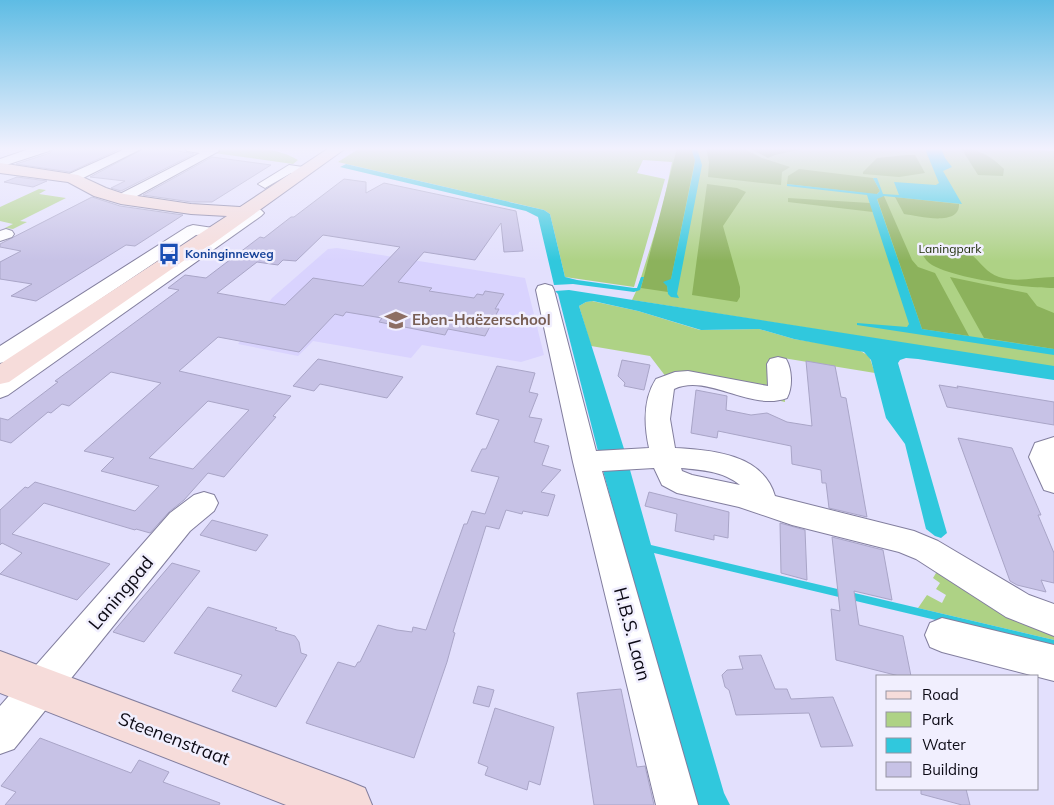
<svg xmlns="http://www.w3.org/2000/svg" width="1054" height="805" font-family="Mulish,sans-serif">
<rect width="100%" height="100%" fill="#e3e0fd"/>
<polygon fill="#d9d3fe" points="337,248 525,278 544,355 521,362 422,345 411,358 313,341 298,356 238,344 272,298 328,249"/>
<g fill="#aed285">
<path d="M209,148c30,0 62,-4 89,12l-5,4 -79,-11z"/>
<polygon points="360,148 1020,148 1054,151 1054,367 632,300 638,287 662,210 672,162 643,160 637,173 665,179 634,287 565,277 550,214 544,210 338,162"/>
<polygon points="39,189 46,190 39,194 66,198 20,221 27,222 13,229 5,228 13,224 0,221 0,207"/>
<polygon points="592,301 638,311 700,330 759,329 794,339 857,349 869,356 875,373 783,358 785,402 698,382 673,386 650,356 591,346 579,306 586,302"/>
<polygon points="939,568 1054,631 1054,640 918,608 927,595 942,603 946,595 936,589 940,583 933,578"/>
</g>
<g fill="#8cb25c">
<polygon points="677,148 691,148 695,160 671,280 667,286 668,292 641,288"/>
<polygon points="706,148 743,148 762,158 790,167 782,172 781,185 708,177 709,162"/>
<polygon points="749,148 808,148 775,155 768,158"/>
<path d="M961,148c17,0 31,9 43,21l-1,7 -25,-1z"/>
<polygon points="906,155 915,155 925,173 899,177 863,174 863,172 877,158"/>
<polygon points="799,169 873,178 880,191 877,194 872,194 787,184 788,176"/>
<polygon points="707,184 737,188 746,192 723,226 740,287 740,297 737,302 692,295"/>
<polygon points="879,196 884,196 912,260 918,267 935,273 969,336 922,329 877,198"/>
<path d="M895,197l64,7c1,23 -41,12 -55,10z"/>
<polygon points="788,198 870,203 873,212 788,202"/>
<path d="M930,244c13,1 31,2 42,11 9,8 15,18 27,22 19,6 36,0 55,0v11c-28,0 -97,-9 -122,-23 -7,-4 -10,-11 -13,-19z"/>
<polygon points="950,277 1027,293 1037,306 1054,313 1054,349 984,338"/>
</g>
<g fill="#30c8dd">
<polygon points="691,148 697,148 702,165 677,294 679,298 671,297 668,294 667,286 663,282 671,279 694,167 695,160"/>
<polygon points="922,148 941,148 945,158 952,167 943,171 962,204 884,196 877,199 922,329 1054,349 1054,355 857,325 857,323 907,327 909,324 867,195 787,186 787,184 877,194 880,191 873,178 877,178 883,194 899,195 894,182 936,185 939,183 925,149"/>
<polygon points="346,164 544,210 550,214 565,277 577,280 634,288 637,288 641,277 644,277 640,290 634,292 573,284 554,285 538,217 526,211 340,167"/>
<polygon points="569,290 1054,366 1054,380 918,359 906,358 900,360 898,363 947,533 941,538 935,536 926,529 905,444 886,418 871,360 864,352 794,339 759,329 701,330 638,311 593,301 586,302 579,306 625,452 651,545 1054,640 1054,648 654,553 724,793 730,805 694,805 602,467 558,294 555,291"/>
</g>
<g fill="#c7c2e6" stroke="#a9a5c7" fill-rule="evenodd">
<polygon points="53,148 122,148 70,172 16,164 50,153"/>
<polygon points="145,148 163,148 194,154 121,191 111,188 125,181 90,177"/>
<polygon points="212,157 271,165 212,202 191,202 143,195"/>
<polygon points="17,177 47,181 33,187 4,182"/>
<path d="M344,179l22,3v11l18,-10 132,28 7,40 -19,1 -3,-29 -26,37 -51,-8 -26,30 34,6 -3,3 45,7 3,-4 6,1 2,-4 19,3 -9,15h4l-14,27 -37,-7 -3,6 -66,-13 3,-4 -36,-6 -3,4 -8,-2 -36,38 -81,-15 -39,34 112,25 -18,20 3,1 -52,60 -16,-4 -24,27 -15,12 -19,21 -14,-4 -1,1 -91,-27 -32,31 98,30 -33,36 -77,-26 22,-21 -20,-10 -2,2v-35l25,-23 3,1 7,-6 100,29 24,-25 -58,-15 13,-13 -30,-7 77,-68 -50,-11 -42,34 -7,-2 -11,9 -3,-1 -37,31 -11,-3v-22l8,2 50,-38 -3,-1 124,-91 -11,-2 17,-13 21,3 54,-41 4,1 27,-21h3zM323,235l77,12 -37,39 -50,-8 -28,27 -68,-12 40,-31 21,3 5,-5 13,1zM208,401l41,9 -56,59 -44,-11z"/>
<polygon points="92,197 120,206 183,215 135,246 126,245 36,301 11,296 32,284 0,279 0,262 21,251 0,247 0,244"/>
<polygon points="318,359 403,377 387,398 320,384 314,391 293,386"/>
<polygon points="622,360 650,365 644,390 624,386 625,383 618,376"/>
<polygon points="806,361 835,366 841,397 846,398 867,517 829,508 826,483 822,483 821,470 792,464 791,446 718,431 717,438 691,433 696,390 727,396 726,410 751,415 767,413 787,422 812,426"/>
<polygon points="497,366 535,373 529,392 538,394 529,417 542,419 534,442 549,446 542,465 561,470 541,492 555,495 548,516 523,511 522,514 506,510 499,529 486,526 453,632 455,633 447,662 414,758 306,723 338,662 355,667 358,662 360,662 378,625 397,630 412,632 413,627 426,630 464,524 467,524 472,511 485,514 499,477 471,471 482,449 486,449 499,420 476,414"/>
<polygon points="939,385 958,388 957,386 1054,402 1054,425 947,407"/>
<polygon points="958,438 1012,448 1041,515 1038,515 1054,553 1054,583 1041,580 1046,592 1017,585 1010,581"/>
<polygon points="649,492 729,512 728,538 714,535 714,540 675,531 677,514 645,506"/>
<polygon points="212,520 268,535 256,551 200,535"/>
<polygon points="780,523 805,530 807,580 781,573"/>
<polygon points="832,537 883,550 892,600 854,591 859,625 903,636 911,676 899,676 836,660 831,609 840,611"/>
<polygon points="172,563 200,571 144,642 113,632"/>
<polygon points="208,607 277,628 275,630 295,636 299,642 301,653 307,655 276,707 232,691 242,675 174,653"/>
<polygon points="761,655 775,689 787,689 791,699 833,697 853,746 821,747 809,713 736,715 729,690 725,687 722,675 727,670 743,669 739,656"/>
<polygon points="478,686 494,690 489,707 473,703"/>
<polygon points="621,689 637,767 645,766 654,805 594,805 577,693"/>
<polygon points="495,708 554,727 540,785 529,781 527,790 485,775 488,767 478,763"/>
<polygon points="40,738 131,773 139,760 169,772 163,782 220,803 219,805 5,805 16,792 1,786"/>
<polygon points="921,789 966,789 970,805 962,805 921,794"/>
</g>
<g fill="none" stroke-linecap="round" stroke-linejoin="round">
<g stroke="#827e9e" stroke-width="2">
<g id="street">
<polygon points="32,148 51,148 49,151 0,167 0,159"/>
<polygon points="127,148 143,148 77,181 67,181 65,178 67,175"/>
<polygon points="185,148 217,148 219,151 126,202 116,202 114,199 116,196 200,153 187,151"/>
<polygon points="289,165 310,168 312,171 305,175 291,173 265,188 258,184"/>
<polygon points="256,208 261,210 264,213 261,216 8,395 0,398 0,379 251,210"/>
<polygon points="193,225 213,228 215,231 213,234 196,235 8,361 0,363 0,346 187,227"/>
<polygon points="6,229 12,231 14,234 12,237 0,241 0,231"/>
<path d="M545,284l7,2 2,4 42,161 53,-3c-5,-23 -6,-49 7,-69l19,-7 13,-1 80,15 -1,-22 3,-5 8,-2 8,2c6,10 7,28 1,39 -36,14 -79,-25 -113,-9l-4,30 5,29c37,2 88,6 100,48l139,35 24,10 91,54 25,9v32l-48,-19 -90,-58 -17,-7 -107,-27 -53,-18 -62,-14 -15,-8 -8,-17 -52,3 96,334h-42l-83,-343 -37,-172 2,-4zM681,468c21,2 42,3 59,17l-48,-10 -10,-4z"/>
<polygon points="1054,437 1054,493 1044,490 1029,457 1035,443"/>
<polygon points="204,492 214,495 218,503 214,511 190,531 14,749 0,754 0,706 170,513 194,495"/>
<polygon points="942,618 1054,645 1054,681 942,652 930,647 925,635 930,623"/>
</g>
</g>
<g stroke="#827e9e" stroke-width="2">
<g id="secondary">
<polygon points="329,148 346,148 211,245 189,257 9,382 0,384 0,364 227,216 191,214 121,204 94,196 68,182 0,173 0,163 78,175 106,188 124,194 191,204 240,207"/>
<polygon points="0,651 348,781 365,788 372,805 286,805 0,693"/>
</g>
</g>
<use href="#street" fill="#fff" fill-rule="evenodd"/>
<use href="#secondary" fill="#f6dcda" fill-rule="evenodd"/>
</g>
<linearGradient id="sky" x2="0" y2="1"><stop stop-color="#5ebce4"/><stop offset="0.57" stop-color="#f2f1fe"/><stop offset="1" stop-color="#f2f1fe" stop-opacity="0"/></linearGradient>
<rect width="1054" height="261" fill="url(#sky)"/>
<defs>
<g id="bus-bare" transform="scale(1.725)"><path d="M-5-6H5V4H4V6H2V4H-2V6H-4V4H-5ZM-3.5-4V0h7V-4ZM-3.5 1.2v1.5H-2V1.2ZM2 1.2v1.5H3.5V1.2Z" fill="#1a4fb4" stroke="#f1effe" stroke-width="2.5" paint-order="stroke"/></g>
<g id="school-bare" transform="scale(1.725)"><path d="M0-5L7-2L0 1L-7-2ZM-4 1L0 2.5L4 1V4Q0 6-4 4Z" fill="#8d6e63" stroke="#f1effe" stroke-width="2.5" paint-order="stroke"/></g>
</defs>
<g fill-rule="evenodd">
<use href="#bus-bare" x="169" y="254"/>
<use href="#school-bare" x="396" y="320"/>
</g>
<g text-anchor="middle" stroke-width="5" stroke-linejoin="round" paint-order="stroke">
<g font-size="12" fill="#202f0b" stroke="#f1effe">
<text x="950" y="253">Laningpark</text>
</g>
<g font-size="12" font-weight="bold" fill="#164399" stroke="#f1effe" text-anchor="start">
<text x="185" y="258">Koninginneweg</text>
</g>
<g font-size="15" font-weight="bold" fill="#785e54" stroke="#f1effe" text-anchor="start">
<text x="412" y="325">Eben-Haëzerschool</text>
</g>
<g font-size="18" fill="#0c0a15" stroke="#f1effe">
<text transform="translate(121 593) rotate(-50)" y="6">Laningpad</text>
<text transform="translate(632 634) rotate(75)" y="6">H.B.S. Laan</text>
<text transform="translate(174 739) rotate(21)" y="6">Steenenstraat</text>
</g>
</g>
<rect x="876" y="675" width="162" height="115" fill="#f1effe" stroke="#9593a1"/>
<rect x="886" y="691" width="25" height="8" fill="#f6dcda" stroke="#9593a1"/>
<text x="922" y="700" font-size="15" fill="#0c0a15">Road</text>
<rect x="886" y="712" width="25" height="15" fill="#aed285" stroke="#9593a1"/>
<text x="922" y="725" font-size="15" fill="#0c0a15">Park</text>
<rect x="886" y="738" width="25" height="15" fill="#30c8dd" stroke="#9593a1"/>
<text x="922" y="750" font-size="15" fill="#0c0a15">Water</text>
<rect x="886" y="762" width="25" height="15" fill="#c7c2e6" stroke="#9593a1"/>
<text x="922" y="775" font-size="15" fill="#0c0a15">Building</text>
</svg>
